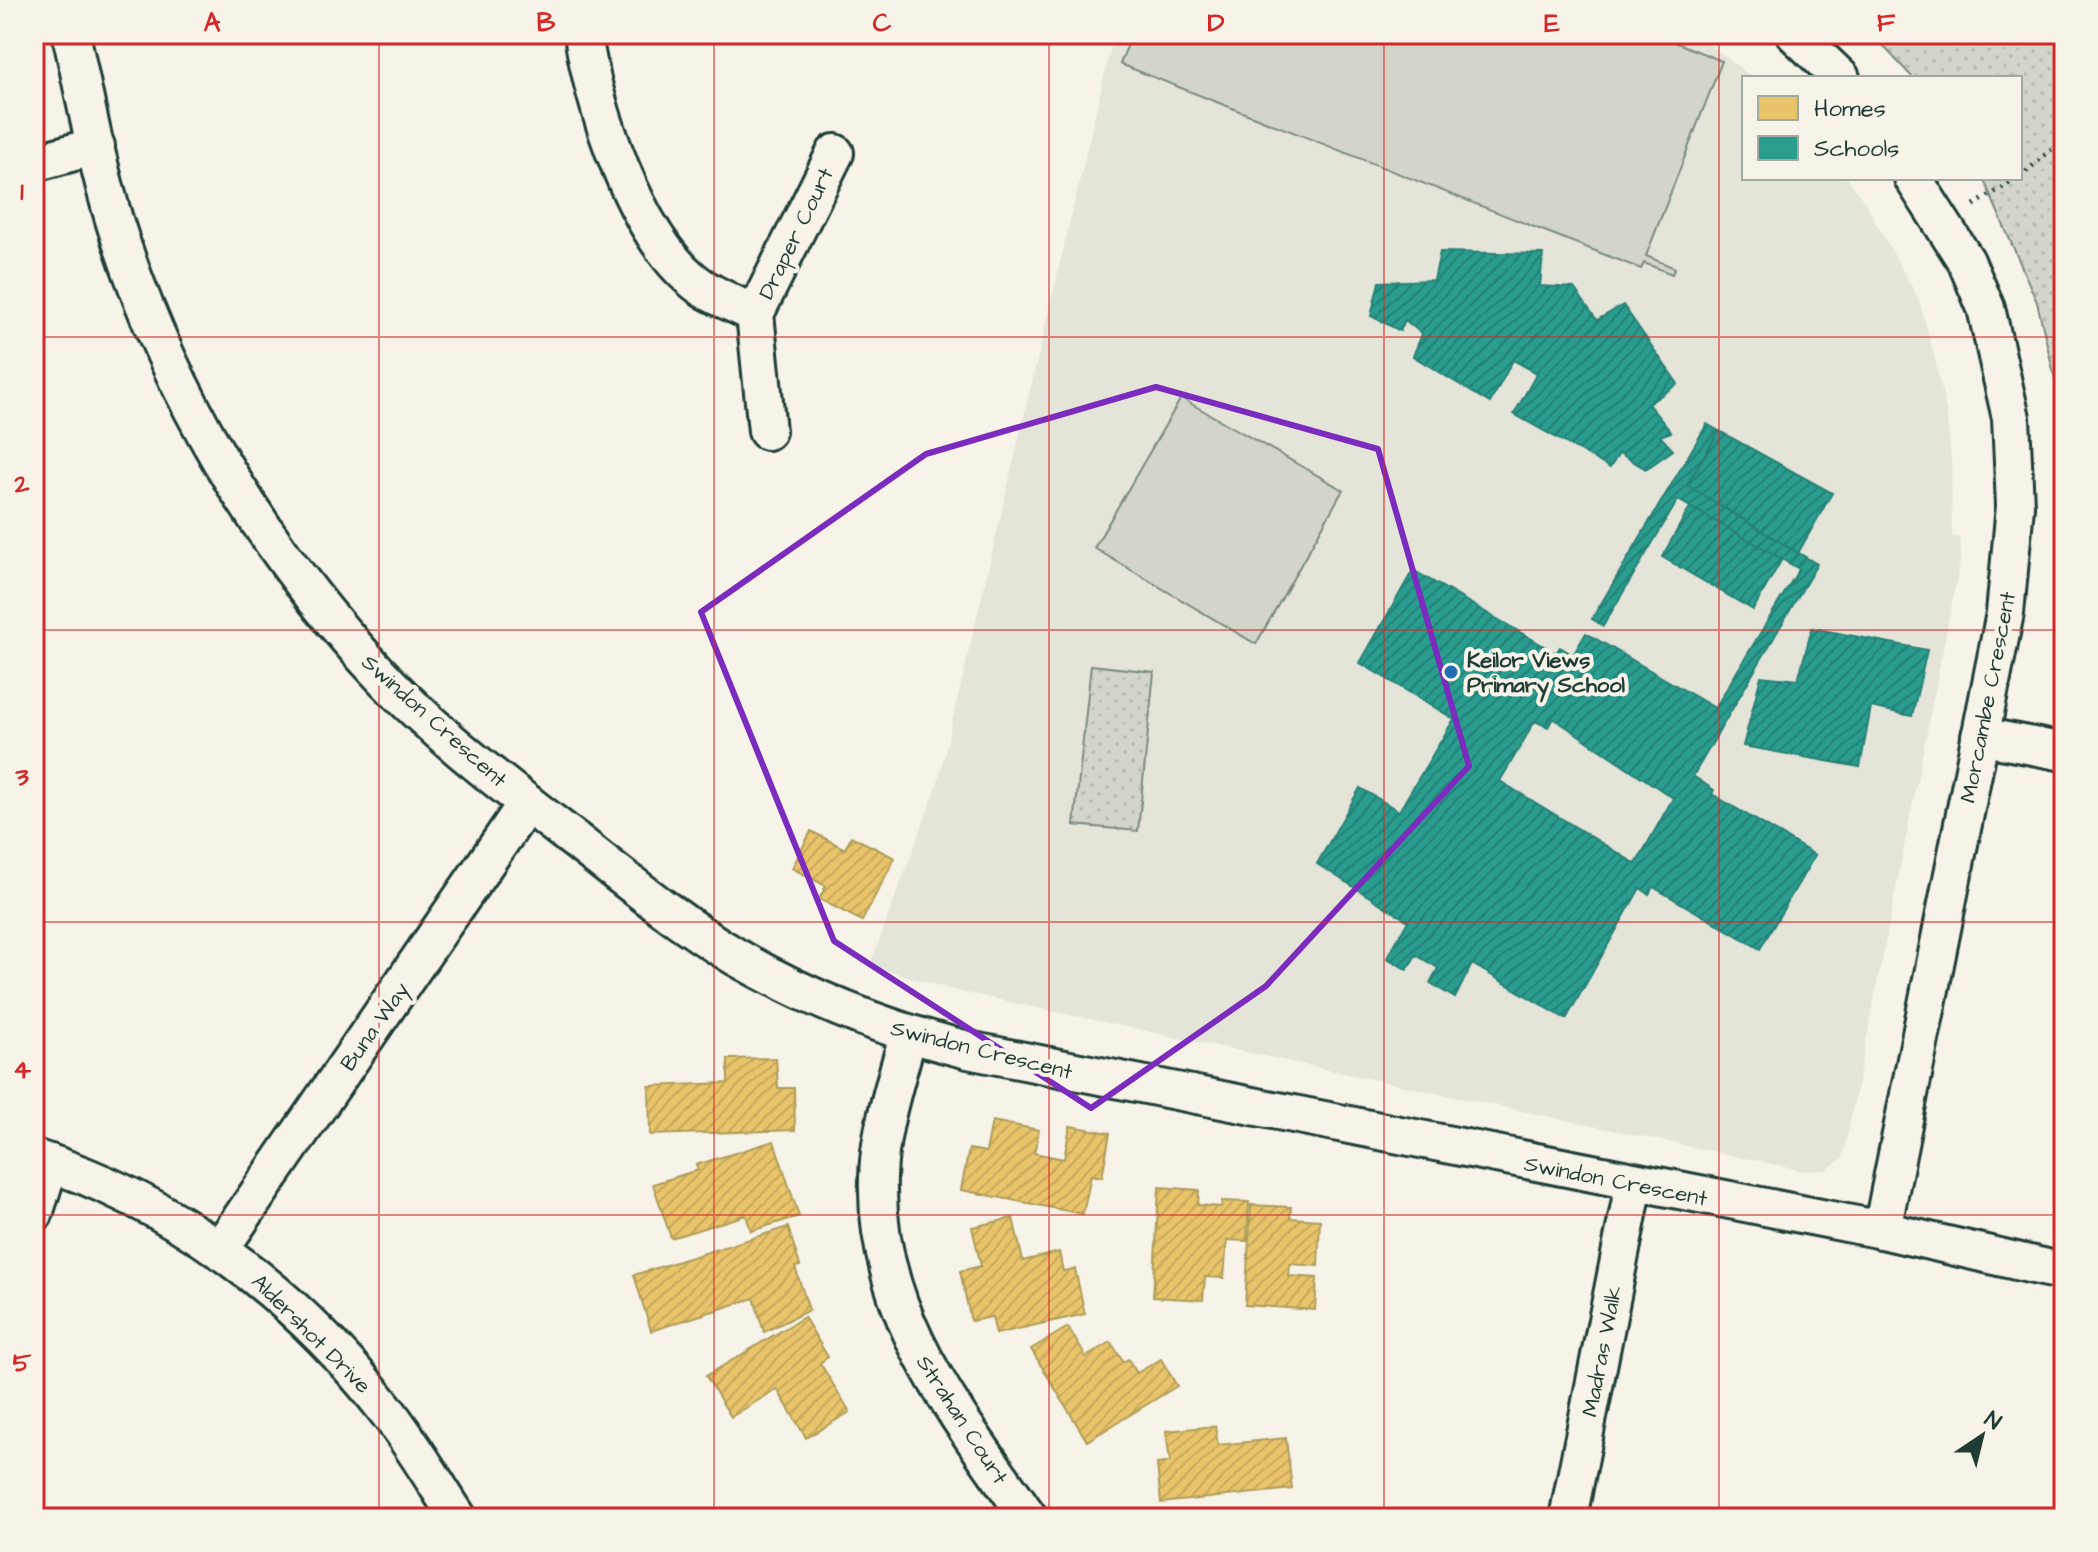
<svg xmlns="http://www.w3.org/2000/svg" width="2098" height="1552" font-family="'Architects Daughter',sans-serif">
<defs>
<pattern id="park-dots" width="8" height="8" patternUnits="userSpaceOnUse" patternTransform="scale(2)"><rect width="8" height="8" fill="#d3d5ca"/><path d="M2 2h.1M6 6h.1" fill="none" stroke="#b5b8ae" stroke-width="1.8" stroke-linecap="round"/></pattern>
<pattern id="homes-hatch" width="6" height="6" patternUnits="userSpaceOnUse" patternTransform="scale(2)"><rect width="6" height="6" fill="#e9c46a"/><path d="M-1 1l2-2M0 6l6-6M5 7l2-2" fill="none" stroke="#c7a95c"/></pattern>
<pattern id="schools-hatch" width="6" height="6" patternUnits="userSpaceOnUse" patternTransform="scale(2)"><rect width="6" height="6" fill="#2a9d8f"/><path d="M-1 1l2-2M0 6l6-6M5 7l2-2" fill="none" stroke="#238176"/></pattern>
</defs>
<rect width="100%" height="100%" fill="#f7f3e8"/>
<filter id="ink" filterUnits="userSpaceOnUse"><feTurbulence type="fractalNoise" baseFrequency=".0125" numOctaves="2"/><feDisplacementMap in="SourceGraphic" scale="16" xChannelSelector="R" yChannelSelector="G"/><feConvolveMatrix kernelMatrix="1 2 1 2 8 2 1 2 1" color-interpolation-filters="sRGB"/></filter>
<g filter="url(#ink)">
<polygon fill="#e5e4d9" points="1114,34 1696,34 1753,78 1744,78 1744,178 1848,178 1865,203 1919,300 1935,359 1946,410 1951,457 1952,537 1960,538 1961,557 1843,1158 1826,1170 1805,1171 953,990 870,965 937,786"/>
<g fill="url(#park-dots)" stroke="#79897f" stroke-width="2">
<polygon points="1876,34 2064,34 2064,417 2037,302 1983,178 2020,178 2020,78 1913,78 1874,36"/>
<polygon points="1091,665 1154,672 1138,831 1074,825"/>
</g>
<g fill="#d3d5ca" stroke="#79897f" stroke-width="2">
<polygon points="1132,34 1655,34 1722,61 1646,256 1675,268 1672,274 1644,263 1641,269 1120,64"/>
<polygon points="1181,398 1343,490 1256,644 1094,548"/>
</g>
<g fill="url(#homes-hatch)" stroke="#ac9c5a" stroke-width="2">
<polygon points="811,831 845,849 851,836 895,858 862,921 819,899 826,886 792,868"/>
<polygon points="776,1058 778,1088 794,1088 795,1130 650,1135 649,1086 728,1083 728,1059"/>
<polygon points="992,1121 1039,1130 1034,1153 1064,1159 1070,1126 1110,1133 1102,1177 1091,1175 1083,1214 961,1190 969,1149 986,1152"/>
<polygon points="774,1141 799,1216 751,1231 746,1215 671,1238 653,1184 698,1170 696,1165"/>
<polygon points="1159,1187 1199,1190 1198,1205 1221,1207 1222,1201 1249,1202 1247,1241 1227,1240 1224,1278 1205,1277 1203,1300 1153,1297"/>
<polygon points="1251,1205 1291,1207 1290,1218 1320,1220 1318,1266 1290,1264 1289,1276 1317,1278 1315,1310 1245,1305"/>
<polygon points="1013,1218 1023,1261 1059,1252 1063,1271 1075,1269 1085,1314 996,1334 992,1317 971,1321 960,1271 981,1266 972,1227"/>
<polygon points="788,1227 800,1266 795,1267 809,1310 764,1332 754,1298 651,1331 634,1275"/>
<polygon points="804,1317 828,1357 820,1363 850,1412 806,1438 777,1389 731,1417 706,1376"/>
<polygon points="1068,1327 1086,1357 1111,1342 1123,1362 1128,1359 1137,1373 1161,1359 1177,1386 1087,1441 1031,1349"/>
<polygon points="1215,1426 1218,1445 1286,1438 1292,1489 1161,1503 1157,1464 1170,1462 1166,1431"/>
</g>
<g fill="url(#schools-hatch)" stroke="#278074" stroke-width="2" fill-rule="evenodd">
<polygon points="1440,252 1543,254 1540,286 1574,288 1597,320 1623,305 1678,384 1648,404 1671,432 1660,436 1673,450 1646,469 1619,453 1610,468 1514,414 1537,373 1513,360 1490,403 1413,356 1422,334 1405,320 1400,331 1371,316 1379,282 1434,280"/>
<path d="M1707,424l12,7 -32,54 130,79 -124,212 21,14 -2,4 103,61 -55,94 -107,-62 -4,7 -9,-6 -74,131 -94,-55 -17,34 -25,-15 8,-15 -22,-13 -9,15 -20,-12 21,-37 -91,-57 43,-76 39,23 55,-92 -94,-56 53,-93 143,83 4,-6 13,8 13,-22 129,75 84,-139 -121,-69 -75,126 -11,-7zM1553,718l120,80 -37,66 -136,-83 35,-60 13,6z"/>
<polygon points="1719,431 1832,493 1798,553 1687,485"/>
<polygon points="1690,507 1782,559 1753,610 1662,557"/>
<polygon points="1812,628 1927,650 1912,716 1871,707 1860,767 1743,746 1761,676 1798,680"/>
</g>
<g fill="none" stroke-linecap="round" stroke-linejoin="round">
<g stroke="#1f3d34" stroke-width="42">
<g id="minor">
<path d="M71,34c14,63 25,127 44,189 52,166 144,321 262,448 60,65 133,119 202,172 51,40 102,81 157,114 73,42 152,73 232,93l914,180 182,42"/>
<path d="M583,34c10,72 53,202 112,248 17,14 41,22 60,32"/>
<polyline points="1795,34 1841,78"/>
<polyline points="34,163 96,146"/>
<polyline points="767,431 755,314 835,153"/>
<polyline points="1980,736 2064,752"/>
<path d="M908,1035c-12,46 -29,95 -30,143 -4,136 78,235 151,340"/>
<path d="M34,1158c140,43 259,134 349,248 28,35 51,75 75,112"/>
<polyline points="34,1214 50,1163"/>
<polyline points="1882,1230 2005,613 2015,506 2011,418 1986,308 1966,261 1913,178"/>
<polyline points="220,1249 527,803"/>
<polyline points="1568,1518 1634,1184"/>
</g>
</g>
<g stroke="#1f3d34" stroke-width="5" stroke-dasharray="2 6" stroke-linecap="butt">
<polyline points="2020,177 2064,138"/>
<polyline points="1974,205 2018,178"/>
<polyline points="2058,414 2064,414"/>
</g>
<use href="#minor" stroke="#f7f3e8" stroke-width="36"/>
</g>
</g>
<path fill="none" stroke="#7b2cbf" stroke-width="6" stroke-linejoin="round" d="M1156,387l222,62 91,317 -203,220 -175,122 -257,-167 -133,-329 225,-158z"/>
<path fill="none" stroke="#d62828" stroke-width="2" stroke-opacity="0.55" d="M379,34v1484M714,34v1484M1049,34v1484M1384,34v1484M1719,34v1484M34,337h2030M34,630h2030M34,922h2030M34,1215h2030"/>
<circle fill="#1f6fb2" stroke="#f7f3e8" stroke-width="3" cx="1451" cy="672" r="8"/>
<g text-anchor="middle" stroke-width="8" stroke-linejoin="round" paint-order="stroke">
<g font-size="22" fill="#1f3d34" stroke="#f7f3e8">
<text transform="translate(795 233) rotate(-64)" y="8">Draper Court</text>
<text transform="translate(1987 697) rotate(-79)" y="8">Morcambe Crescent</text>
<text transform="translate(435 720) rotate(42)" y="8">Swindon Crescent</text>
<text transform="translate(374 1026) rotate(-55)" y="8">Buna Way</text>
<text transform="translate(982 1049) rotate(14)" y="8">Swindon Crescent</text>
<text transform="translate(1616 1180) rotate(11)" y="8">Swindon Crescent</text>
<text transform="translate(312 1333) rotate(45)" y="8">Aldershot Drive</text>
<text transform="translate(1601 1351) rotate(-79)" y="8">Madras Walk</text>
<text transform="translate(963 1419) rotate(57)" y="8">Strahan Court</text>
</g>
<g font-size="22" font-weight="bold" fill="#1f3d34" stroke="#f7f3e8" text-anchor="start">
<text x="1467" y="667">Keilor Views<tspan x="1467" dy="25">Primary School</tspan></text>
</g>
</g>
<rect width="2098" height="1552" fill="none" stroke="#f7f3e8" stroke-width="88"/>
<rect x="1742" y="76" width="280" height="104" fill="#f7f3e8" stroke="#a1aaa0" stroke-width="2"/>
<rect x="1758" y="96" width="40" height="24" fill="#e9c46a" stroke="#a1aaa0" stroke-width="2"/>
<text x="1814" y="116" font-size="24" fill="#1f3d34">Homes</text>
<rect x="1758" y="136" width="40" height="24" fill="#2a9d8f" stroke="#a1aaa0" stroke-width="2"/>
<text x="1814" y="156" font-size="24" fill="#1f3d34">Schools</text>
<g transform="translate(1982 1436) rotate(35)" stroke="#f7f3e8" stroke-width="6" paint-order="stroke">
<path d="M0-6L14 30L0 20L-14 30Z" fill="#1f3d34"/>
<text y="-12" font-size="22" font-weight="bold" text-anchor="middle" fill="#1f3d34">N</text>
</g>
<rect x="44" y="44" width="2010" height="1464" fill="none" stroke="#d62828" stroke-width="3"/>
<g font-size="26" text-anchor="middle" font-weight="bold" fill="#d62828">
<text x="212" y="31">A</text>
<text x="546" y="31">B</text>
<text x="882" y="31">C</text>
<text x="1216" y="31">D</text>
<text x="1552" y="31">E</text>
<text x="1886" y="31">F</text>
<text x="22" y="200">1</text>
<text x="22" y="492">2</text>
<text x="22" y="785">3</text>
<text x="22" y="1078">4</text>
<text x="22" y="1371">5</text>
</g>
</svg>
